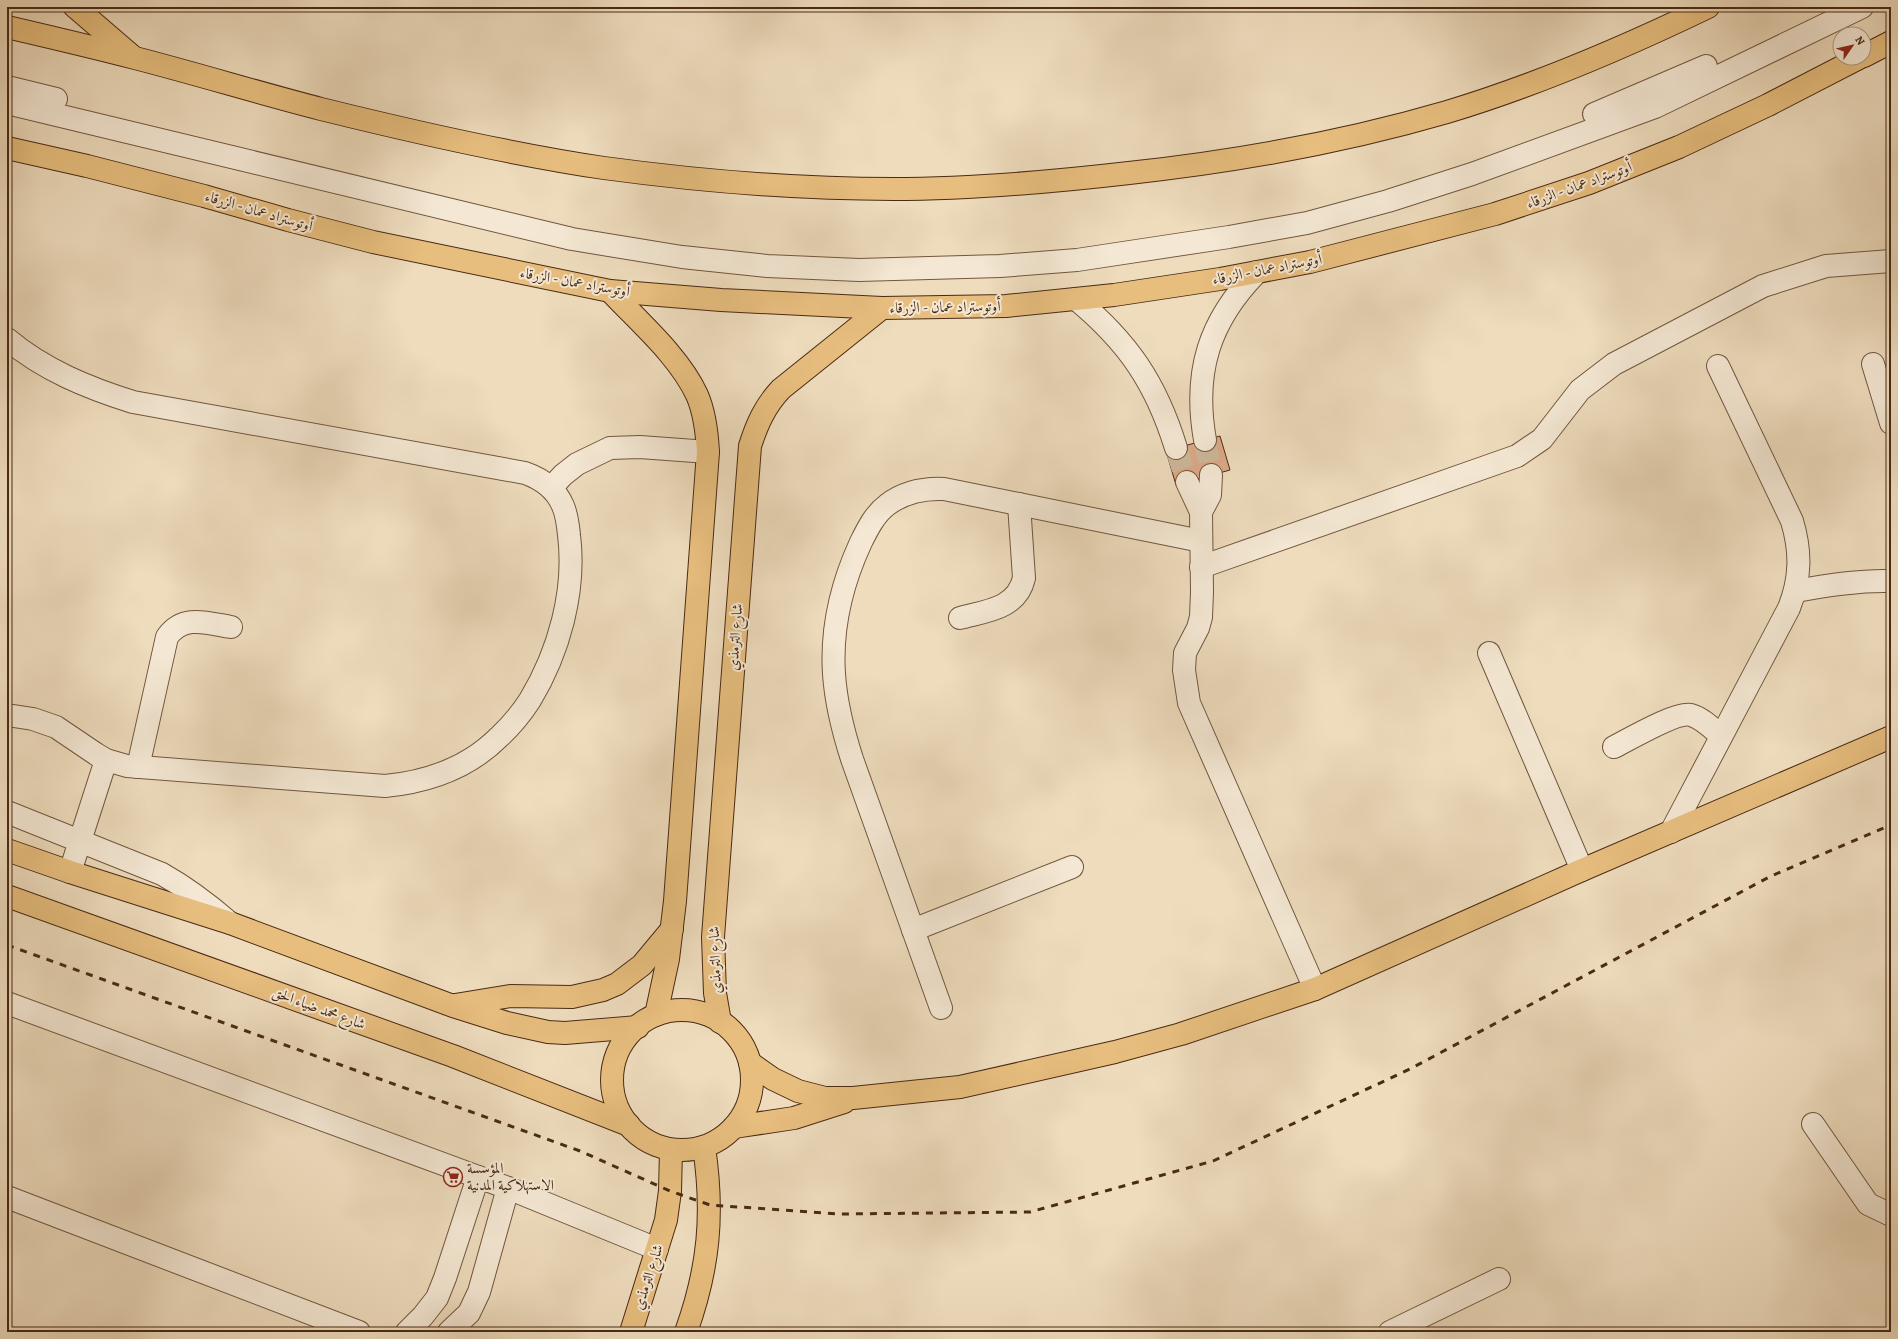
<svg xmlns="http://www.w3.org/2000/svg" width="1898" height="1339" font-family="Alegreya,Amiri,serif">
<rect width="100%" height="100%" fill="#eedcbd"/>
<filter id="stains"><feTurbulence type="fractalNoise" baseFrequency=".005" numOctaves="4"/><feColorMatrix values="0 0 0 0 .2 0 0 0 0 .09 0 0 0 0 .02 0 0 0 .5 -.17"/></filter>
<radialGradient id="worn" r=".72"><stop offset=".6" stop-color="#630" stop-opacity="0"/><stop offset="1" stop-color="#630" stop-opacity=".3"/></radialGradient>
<polygon fill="#dda888" stroke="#492a14" points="1220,436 1230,470 1176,485 1166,451"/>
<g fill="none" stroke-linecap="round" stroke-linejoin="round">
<g stroke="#cdb89b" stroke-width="22" stroke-dasharray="22 11" stroke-linecap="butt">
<polyline points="1205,440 1211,475"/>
<polyline points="1176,448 1187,482"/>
</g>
<g stroke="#72563e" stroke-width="24">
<g id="minor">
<polyline points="7,87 56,99"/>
<polyline points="7,103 572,239 682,257 767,266 859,270 1000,266 1077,260 1229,237 1307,223 1388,201 1472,174 1655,107 1862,7"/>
<polyline points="1594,114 1706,66"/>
<path d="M1076,299c52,43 80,84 100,149"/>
<path d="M7,339c37,31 81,49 126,63l392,71c17,6 31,16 38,33 4,9 5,19 6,29 7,56 -10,117 -39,165 -9,14 -19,26 -31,37 -31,31 -72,45 -114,49l-258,-20 -21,-6 -10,-6 -40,-27 -23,-8 -26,-4"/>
<polyline points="1873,364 1891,423"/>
<path d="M1205,440c-12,-68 4,-119 52,-168"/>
<polyline points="1187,482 1201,512 1202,592 1201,617 1198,628 1185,653 1184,670 1189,703 1315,989"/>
<polyline points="551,488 563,475 577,464 610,448 640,447 708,452"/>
<polyline points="1201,512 1210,495 1211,475"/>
<polyline points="1201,567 1517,456 1542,439 1580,390 1614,364 1763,286 1826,266 1891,261"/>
<path d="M1796,591c31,-6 63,-11 95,-10"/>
<path d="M960,618c26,-7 57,-9 64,-40l-5,-74"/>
<polyline points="1489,653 1582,870"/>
<path d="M1614,747c14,-7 63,-36 77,-32 11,3 22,14 30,21"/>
<path d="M138,767l29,-130c16,-23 40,-14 64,-10"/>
<path d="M7,812l155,62c25,14 46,30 68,49"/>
<path d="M1671,832l118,-224c12,-30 12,-57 3,-87l-74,-155"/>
<polyline points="70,872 106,760"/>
<polyline points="913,930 1072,867"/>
<polyline points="7,1003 508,1188 657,1249"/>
<path d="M941,1008l-89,-249c-9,-28 -16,-55 -18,-85 -3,-46 8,-91 27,-132 7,-14 14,-28 26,-37 17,-13 35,-17 57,-16l257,52"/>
<polyline points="1813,1124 1868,1204 1891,1215"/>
<polyline points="7,1197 359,1332"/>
<polyline points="407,1332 423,1316 437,1298 445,1278 478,1177"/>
<polyline points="449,1332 469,1313 479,1292 508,1188"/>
<polyline points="1390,1332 1499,1279"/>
</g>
</g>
<g stroke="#492a14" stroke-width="24">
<g id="major">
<path d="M610,291c29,31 69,65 87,104 8,18 10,38 11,57l-33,449 -7,58 -12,56"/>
<polyline points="7,850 70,872 230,923 453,1006 507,1023 548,1032 565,1033 638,1027"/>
<polyline points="7,896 453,1056 629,1125"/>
<polyline points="455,1005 510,996 572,997 603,990 617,984 642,965 672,929"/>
<circle cx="682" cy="1080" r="70"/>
<path d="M720,1022l-5,-29 -2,-56 37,-491c7,-22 15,-40 31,-57l101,-81"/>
<polyline points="750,1063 773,1079 798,1091 825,1098 853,1098 960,1087 1115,1052 1181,1034 1315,989 1582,870 1891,737"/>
<polyline points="734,1127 794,1118 844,1102"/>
<polyline points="631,1332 666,1220 670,1191 671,1150"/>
<path d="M686,1332c23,-64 28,-118 18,-185"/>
</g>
</g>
<g stroke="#492a14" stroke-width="24">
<g id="highway">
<polyline points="75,7 131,55"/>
<path d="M7,27c43,10 86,20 128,31 62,16 124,35 186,51 93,23 188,45 283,59 96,13 193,21 289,21 79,0 158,-7 236,-16 110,-12 212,-30 318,-61 90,-27 176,-64 261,-105"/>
<polyline points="1864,56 1891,42"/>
<polyline points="7,148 87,166 204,196 288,220 373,242 610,291 721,300 882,308 1006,306 1114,295 1220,279 1310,262 1495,214 1589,183 1679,147 1768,105 1859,58"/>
</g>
</g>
<use href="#minor" stroke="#f4e8d4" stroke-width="22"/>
<use href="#major" stroke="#e7be7e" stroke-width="22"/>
<use href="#highway" stroke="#e7be7e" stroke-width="22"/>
<polyline stroke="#492a14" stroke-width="3" stroke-dasharray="7 7" stroke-linecap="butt" points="7,945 580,1151 670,1191 710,1205 840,1214 1030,1212 1213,1161 1410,1069 1771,876 1891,825"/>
</g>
<defs>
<g id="supermarket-ring" transform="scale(1)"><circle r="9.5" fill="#f4e8d4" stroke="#8f2418" stroke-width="1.5"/><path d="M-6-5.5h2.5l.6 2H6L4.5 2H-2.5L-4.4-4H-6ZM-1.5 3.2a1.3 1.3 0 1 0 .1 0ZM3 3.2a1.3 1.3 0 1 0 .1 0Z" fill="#8f2418"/></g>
</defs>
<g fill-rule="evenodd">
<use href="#supermarket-ring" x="453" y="1177"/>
</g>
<g text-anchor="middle" stroke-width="4" stroke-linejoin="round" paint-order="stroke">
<g font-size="15" fill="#492a14" stroke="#f4e8d4">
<text transform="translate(1579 185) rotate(-20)" y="5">أوتوستراد عمان - الزرقاء</text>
<text transform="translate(259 211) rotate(16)" y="5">أوتوستراد عمان - الزرقاء</text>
<text transform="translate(1267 269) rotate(-11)" y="5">أوتوستراد عمان - الزرقاء</text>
<text transform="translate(575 282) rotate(10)" y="5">أوتوستراد عمان - الزرقاء</text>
<text transform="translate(945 307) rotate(-1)" y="5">أوتوستراد عمان - الزرقاء</text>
<text transform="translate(735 637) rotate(-86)" y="5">شارع الترمذي</text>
<text transform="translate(715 960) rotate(-92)" y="5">شارع الترمذي</text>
<text transform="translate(319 1008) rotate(20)" y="5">شارع محمد ضياء الحق</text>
<text transform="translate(648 1277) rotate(-72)" y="5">شارع الترمذي</text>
</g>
<g font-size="15" fill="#492a14" stroke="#f4e8d4" text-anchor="start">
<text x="467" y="1173">المؤسسة<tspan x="467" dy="17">الاستهلاكية المدنية</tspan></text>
</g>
</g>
<rect width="1898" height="1339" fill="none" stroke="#eedcbd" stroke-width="24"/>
<rect x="8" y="8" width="1882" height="1323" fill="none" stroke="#492a14" stroke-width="2"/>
<rect x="12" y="12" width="1874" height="1315" fill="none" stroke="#492a14"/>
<g transform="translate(1852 46) rotate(56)"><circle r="19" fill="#f4e8d4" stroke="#b09c87"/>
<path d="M0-3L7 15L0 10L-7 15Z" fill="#8f2418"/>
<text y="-6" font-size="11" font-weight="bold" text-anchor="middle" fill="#492a14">N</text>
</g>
<rect width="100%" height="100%" filter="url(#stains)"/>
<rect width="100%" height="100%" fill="url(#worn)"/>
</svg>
